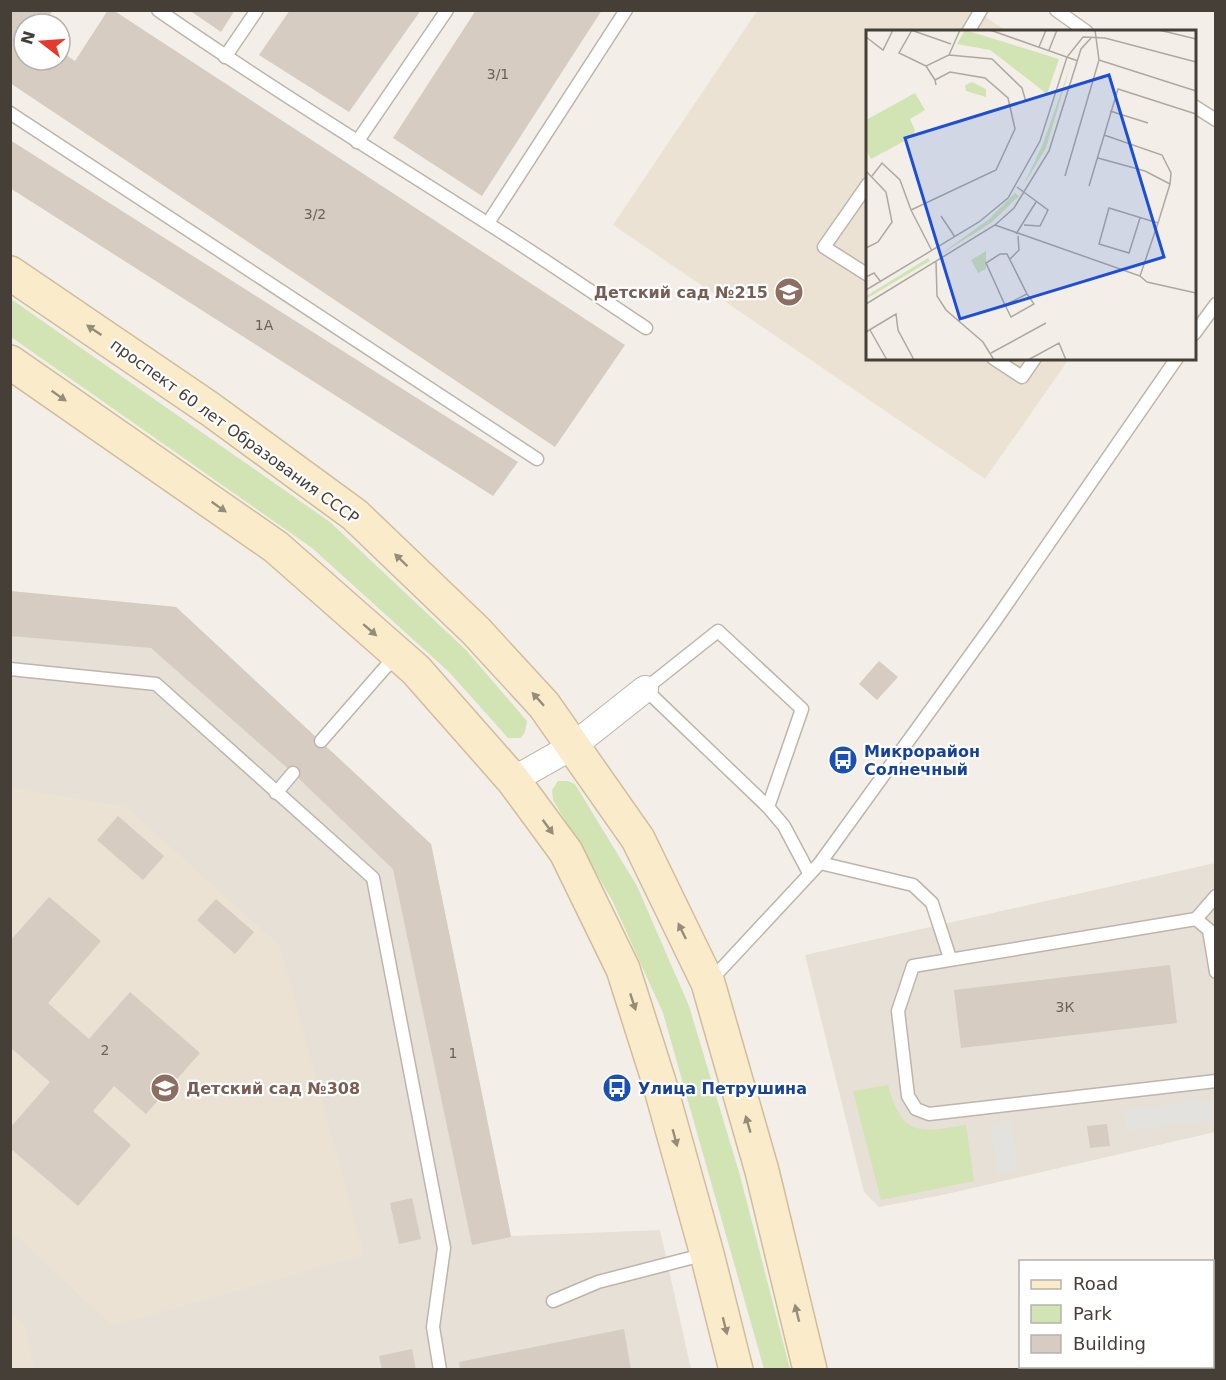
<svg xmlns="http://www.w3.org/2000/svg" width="1226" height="1380" font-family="'DejaVu Sans',sans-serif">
<rect width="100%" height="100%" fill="#f3efe8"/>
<g fill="#e6e0d6">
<polygon points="10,591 176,607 431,844 511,1236 660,1230 691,1369 11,1369"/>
<polygon points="1215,863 1215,1132 947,1194 879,1207 864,1192 805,955"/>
</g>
<g fill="#ebe2d3">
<polygon points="757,11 976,11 1007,31 868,32 868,358 1069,359 985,479 613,225"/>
<polygon points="10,787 126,807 280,946 364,1255 112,1326 11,1231"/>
<polygon points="10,1311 26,1327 34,1369 11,1369"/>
</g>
<g fill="#d2e4b4">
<polygon points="11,299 330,522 466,650 527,721 525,732 521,738 508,738 449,672 312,548 11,337"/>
<polygon points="558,781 568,781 575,784 637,886 689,1006 739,1172 790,1369 764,1369 663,1013 612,900 553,800 552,790"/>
<path d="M888,1085c14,53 32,47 78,40l8,56 -93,19 -28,-109z"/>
</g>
<g fill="#e4e2df">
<polygon points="1215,1099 1215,1120 1127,1131 1124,1110"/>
<polygon points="1011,1120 1018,1171 998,1174 990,1123"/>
</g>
<g fill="#d6ccc1">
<polygon points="10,10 53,10 44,24 24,24 24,60 60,60 60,51 75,61 108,10 113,10 625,345 555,447 10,83"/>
<polygon points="189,10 235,10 221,32"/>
<polygon points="290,10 421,10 349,112 259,55"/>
<polygon points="476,10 602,10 482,196 393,138"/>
<polygon points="10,140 518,462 493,496 10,188"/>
<polygon points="10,591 176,607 431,844 511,1237 472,1245 393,869 293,773 151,648 10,636"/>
<polygon points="879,661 898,677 877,700 859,684"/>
<polygon points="118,816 164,856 143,880 97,840"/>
<polygon points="49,897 101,941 48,1003 89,1039 130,992 200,1053 146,1114 114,1086 93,1111 131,1145 78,1206 10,1148 10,1128 50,1082 10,1047 10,941"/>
<polygon points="216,899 254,932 235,954 197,920"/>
<polygon points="1170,965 1177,1023 961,1048 954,990"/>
<polygon points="1107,1124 1110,1146 1090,1148 1087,1126"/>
<polygon points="412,1198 421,1239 399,1244 390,1203"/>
<polygon points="624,1329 631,1370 460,1370 459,1362"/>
<polygon points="412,1349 416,1370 382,1370 379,1356"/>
</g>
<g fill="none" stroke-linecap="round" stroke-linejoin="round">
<g stroke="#bdb5ab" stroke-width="15">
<g id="lane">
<path d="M158,10c108,75 219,143 329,213 54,34 106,70 159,105"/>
<polyline points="1056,10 1087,32"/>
<polyline points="968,32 981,10"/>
<polyline points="225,57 257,10"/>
<polyline points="1194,106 1216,120"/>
<polyline points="10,113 537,459"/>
<polyline points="357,142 447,10"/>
<polyline points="868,184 824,247 868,275"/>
<polyline points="488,223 626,10"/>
<polyline points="1194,334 1216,304"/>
<polyline points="993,358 1022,377 1035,358"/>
<polyline points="10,669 156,684 373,878 444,1248 433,1327 440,1370"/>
<polyline points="321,741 397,654"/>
<polyline points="276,793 293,773"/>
<polyline points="768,807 802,709 718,631 645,689 768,807 784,826 809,873"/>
<polyline points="820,863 913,885 932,903 950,958"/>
<polyline points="1196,919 1216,896"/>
<polyline points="1216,972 1209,930 1196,919 913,966 898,1011 908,1096 916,1109 929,1114 1216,1081"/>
<polyline points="711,980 820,863 995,621 1177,358"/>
<polyline points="553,1301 598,1282 706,1254"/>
</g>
</g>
<g stroke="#bdb5ab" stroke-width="28">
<polyline id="street" points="513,780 573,746 645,689"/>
</g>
<g stroke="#cfbd9b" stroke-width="36">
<g id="secondary">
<polyline points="10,273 210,409 355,515 476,631 544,705 638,839 708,983 762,1171 810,1370"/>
<polyline points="10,362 276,547 416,670 513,780 566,852 623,969 659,1082 707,1254 736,1370"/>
</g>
</g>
<use href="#lane" stroke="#fff" stroke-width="12"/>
<use href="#street" stroke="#fff" stroke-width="26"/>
<use href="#secondary" stroke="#faebca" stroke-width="33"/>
</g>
<defs><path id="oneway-solid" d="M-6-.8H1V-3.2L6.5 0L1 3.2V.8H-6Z" transform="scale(1.5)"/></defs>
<g fill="#968c79">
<use href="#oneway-solid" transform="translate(94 330) rotate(-146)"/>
<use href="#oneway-solid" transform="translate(59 396) rotate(35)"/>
<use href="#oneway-solid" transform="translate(219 507) rotate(35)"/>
<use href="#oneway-solid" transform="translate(401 560) rotate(-136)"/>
<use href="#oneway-solid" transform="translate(370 630) rotate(41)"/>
<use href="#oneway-solid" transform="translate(538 699) rotate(-132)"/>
<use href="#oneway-solid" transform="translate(548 827) rotate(54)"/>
<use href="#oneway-solid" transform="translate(682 931) rotate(-116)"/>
<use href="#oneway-solid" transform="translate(633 1002) rotate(72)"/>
<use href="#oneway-solid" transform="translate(748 1124) rotate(-106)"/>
<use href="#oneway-solid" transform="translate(675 1138) rotate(75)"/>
<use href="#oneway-solid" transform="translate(797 1313) rotate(-104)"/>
<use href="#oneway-solid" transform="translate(725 1326) rotate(76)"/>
</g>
<defs>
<g id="school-disc" transform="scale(1.5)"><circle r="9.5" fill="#8d6e63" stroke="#fff"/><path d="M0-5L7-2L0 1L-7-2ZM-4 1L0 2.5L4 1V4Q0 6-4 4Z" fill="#fff"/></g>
<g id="bus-disc" transform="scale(1.5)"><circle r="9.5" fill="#1a4fb4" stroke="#fff"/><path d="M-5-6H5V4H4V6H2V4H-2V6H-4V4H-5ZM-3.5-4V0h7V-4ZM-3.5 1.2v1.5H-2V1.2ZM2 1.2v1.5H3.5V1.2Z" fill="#fff"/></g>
</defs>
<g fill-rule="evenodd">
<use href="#school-disc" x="789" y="292"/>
<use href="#bus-disc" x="843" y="760"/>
<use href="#school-disc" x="165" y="1088"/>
<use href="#bus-disc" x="617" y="1088"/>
</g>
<g text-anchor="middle" stroke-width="4.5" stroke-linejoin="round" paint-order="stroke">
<g font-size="14" fill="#69625a">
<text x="498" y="79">3/1</text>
<text x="315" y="219">3/2</text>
<text x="264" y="330">1А</text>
<text x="1065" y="1012">3К</text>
<text x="105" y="1055">2</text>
<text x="453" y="1058">1</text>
</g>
<g font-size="16" font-weight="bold" fill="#785e54" stroke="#fff" text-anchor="end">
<text x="768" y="298">Детский сад №215</text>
<text x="186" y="1094" text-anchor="start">Детский сад №308</text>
</g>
<g font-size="16" fill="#453f37" stroke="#fff">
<text transform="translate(235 431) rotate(36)" y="6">проспект 60 лет Образования СССР</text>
</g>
<g font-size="16" font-weight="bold" fill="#164399" stroke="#fff" text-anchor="start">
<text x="864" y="757">Микрорайон<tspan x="864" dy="18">Солнечный</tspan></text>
<text x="638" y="1094">Улица Петрушина</text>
</g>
</g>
<g transform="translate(866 30)">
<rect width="330" height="330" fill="#f3efe8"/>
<path d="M99,0l94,29 -12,35 -57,-44 -33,-6zM205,34l-25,84 -23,38 19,-40zM106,52l14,7v8l-20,-6 -1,-6zM49,63l10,17 -15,9 5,11 -3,7 -41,22 -5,-9v-30zM149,163l4,3 -28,27 -53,33 51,-37zM120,221v18l-8,4 -7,-13zM62,228l2,3 -64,38v-3z" fill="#d2e4b4"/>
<path fill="none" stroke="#ada9a1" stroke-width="1.5" d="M45,0l40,14M46,0l-13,23 27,13M124,0l88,31M293,0l37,9M0,7l17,13 10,-20M173,17l7,-17M183,20l8,-20M83,25l43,4 30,29 4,14M233,30l97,31M69,50l-9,-14 23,-11 11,-25M244,81l38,12M238,105l58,20 9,18 -1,11 -12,39M232,128l47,13 25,13M0,141l20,21 6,30 -14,20 -12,6M6,146l10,-13 18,17 11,30 21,41M199,146l34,-116 -4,-30M223,156l29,-97 78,25M151,157l31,23 -8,16 -16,-1M45,180l85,-40 19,-41 -7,-31 -23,-20 -35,-6 -15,8 1,5M75,186l14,21M129,195l145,51 18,-53 -49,-15 -10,36 30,9 11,-35M150,204l20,-32M134,224h7l20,40 -22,11 -19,-42zM144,229l9,-9 -1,-14M70,231l1,35 9,14 37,32 11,18M274,246l7,6 49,11M0,247l8,-4 7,9M0,260l113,-68 29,-24 32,-57 27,-84 16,-20 22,1 91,24M0,274l129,-79 19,-17 35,-57 32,-102 11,-12M139,275l6,12 23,-13 -7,-10M4,300l17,30M0,302l30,-18 2,16 16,30M125,323l55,-30M162,330l31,-17 7,17"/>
<path fill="#1d4ed8" fill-opacity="0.15" stroke="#1d4ed8" stroke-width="3" d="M243,45l55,182 -204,62 -55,-181z"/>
<rect width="330" height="330" fill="none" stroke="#453f37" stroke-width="3"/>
</g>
<rect width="1226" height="1380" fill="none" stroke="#453f37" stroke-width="24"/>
<rect x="1019" y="1260" width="195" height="108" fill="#ffffff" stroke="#b5b2af" stroke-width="1.5"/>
<rect x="1031" y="1280" width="30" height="9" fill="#faebca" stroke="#b5b2af" stroke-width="1.5"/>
<text x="1073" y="1290" font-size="18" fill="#453f37">Road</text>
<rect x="1031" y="1305" width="30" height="18" fill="#d2e4b4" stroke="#b5b2af" stroke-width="1.5"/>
<text x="1073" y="1320" font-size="18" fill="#453f37">Park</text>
<rect x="1031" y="1335" width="30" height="18" fill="#d6ccc1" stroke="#b5b2af" stroke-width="1.5"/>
<text x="1073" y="1350" font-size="18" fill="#453f37">Building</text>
<g transform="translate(42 42) rotate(287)"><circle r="28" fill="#ffffff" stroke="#b5b2af" stroke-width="1.5"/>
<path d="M0-4.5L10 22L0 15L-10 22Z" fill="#e83829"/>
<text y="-9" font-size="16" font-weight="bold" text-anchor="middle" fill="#453f37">N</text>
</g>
</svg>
